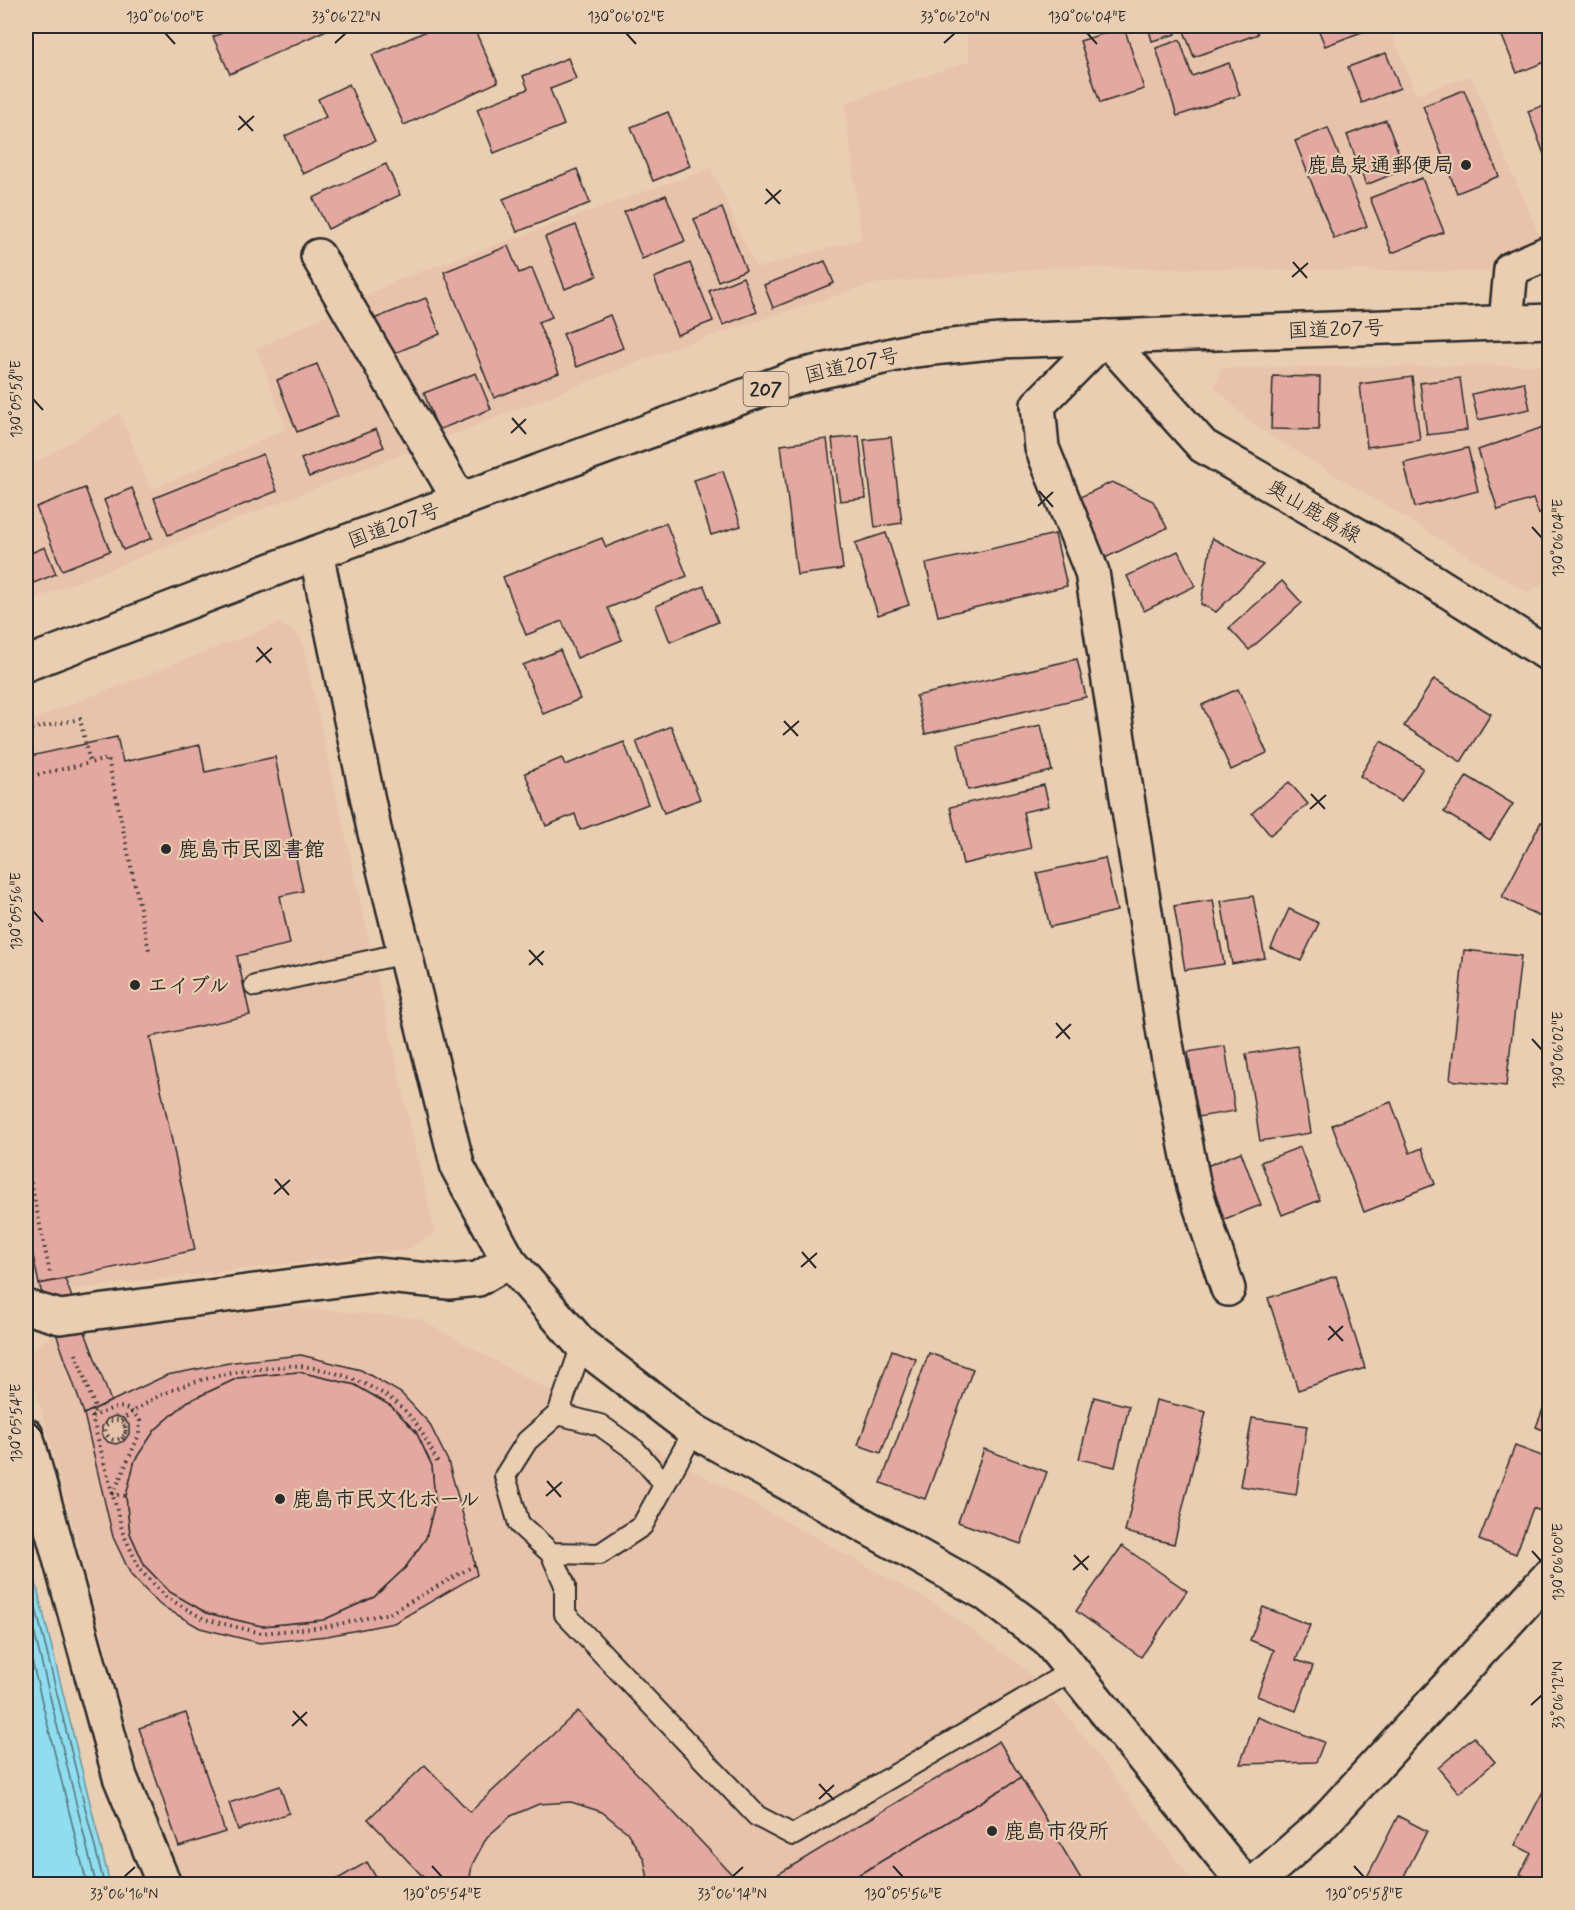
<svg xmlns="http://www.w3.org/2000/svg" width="1575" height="1910" font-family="Mynerve,'Klee One',sans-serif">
<rect width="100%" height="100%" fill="#eaceb1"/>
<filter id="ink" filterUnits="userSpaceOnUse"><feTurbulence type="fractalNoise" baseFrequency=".0167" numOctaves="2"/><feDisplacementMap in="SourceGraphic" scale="12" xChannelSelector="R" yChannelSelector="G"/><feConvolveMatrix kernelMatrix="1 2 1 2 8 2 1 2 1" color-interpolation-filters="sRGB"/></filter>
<g filter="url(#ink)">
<g fill="#e8c3ac">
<polygon points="965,26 1389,26 1416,94 1471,76 1539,235 1549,231 1549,273 1059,267 872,284 674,348 26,602 26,468 120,413 151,490 286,429 257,349 397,280 711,168 756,268 861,239 845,103 970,61"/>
<polygon points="1549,365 1549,579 1528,593 1250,423 1215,387 1221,368"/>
<polygon points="279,623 301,637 435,1234 407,1250 53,1292 32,1290 26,1283 26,722"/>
<polygon points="296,1307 420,1319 939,1606 1026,1670 1074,1724 1195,1884 184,1884 140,1774 26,1354 52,1335"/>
</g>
<polygon fill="#8fddee" stroke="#6796a0" stroke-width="1.5" points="26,1543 110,1884 26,1884"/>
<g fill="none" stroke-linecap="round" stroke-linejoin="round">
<g stroke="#537279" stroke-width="1.5">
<polyline points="26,1568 104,1884"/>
<polyline points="26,1599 96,1884"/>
<polyline points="26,1637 87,1884"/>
</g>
</g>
<g fill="#e3a9a0" stroke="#2b2b2b" stroke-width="1.5" fill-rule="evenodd">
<polygon points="238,26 335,26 230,74 213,37"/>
<polygon points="438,26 473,26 498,82 404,125 372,55"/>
<polygon points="1148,26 1174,26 1176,34 1152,41"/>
<polygon points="1182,26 1255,26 1258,34 1194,57"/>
<polygon points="1317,26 1371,26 1372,28 1325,46"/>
<polygon points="1498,26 1550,26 1550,60 1517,73"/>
<polygon points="1124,27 1144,89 1100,103 1080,41"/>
<polygon points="1180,40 1192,76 1229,63 1240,95 1177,116 1156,48"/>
<polygon points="1386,53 1400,88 1362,103 1348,67"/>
<polygon points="568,58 576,79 550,89 564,125 494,153 477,109 528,89 523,76"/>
<polygon points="349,84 375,141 303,174 285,136 326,117 318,99"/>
<polygon points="1464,90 1499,176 1457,193 1423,106"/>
<polygon points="1550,103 1550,164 1548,165 1528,111"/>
<polygon points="668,112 690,166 653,181 631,127"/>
<polygon points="1386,120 1405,169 1366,185 1347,135"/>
<polygon points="1328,128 1367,226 1334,239 1295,141"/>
<polygon points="386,164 400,195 328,229 313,198"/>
<polygon points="577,169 590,203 517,232 503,199"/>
<polygon points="1422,178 1444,232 1392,253 1370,198"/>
<polygon points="666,195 685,241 642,259 624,212"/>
<polygon points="722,208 746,270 718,281 694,219"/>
<polygon points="576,225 597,276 565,289 545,237"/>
<polygon points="508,246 519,273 532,268 552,317 538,322 559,373 494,398 444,272"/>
<polygon points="825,261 834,283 773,308 764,285"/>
<polygon points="690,263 713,321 677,335 654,278"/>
<polygon points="743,277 757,312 723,325 709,291"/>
<polygon points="426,298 440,334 388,356 374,319"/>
<polygon points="610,315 623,348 577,367 563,334"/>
<polygon points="317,364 338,416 297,432 277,380"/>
<polygon points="476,373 491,409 438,430 424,393"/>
<polygon points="1273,376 1320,377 1319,430 1271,429"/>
<polygon points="1412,377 1420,440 1367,447 1360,384"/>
<polygon points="1460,378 1467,430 1427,435 1420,383"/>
<polygon points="1524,382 1530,409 1478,420 1472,394"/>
<polygon points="1546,426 1550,436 1550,510 1539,514 1533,499 1498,510 1478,450"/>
<polygon points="376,429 384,447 309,477 301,459"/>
<polygon points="859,436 866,498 840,501 832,439"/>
<polygon points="891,437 902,523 875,527 864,440"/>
<polygon points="827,439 843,569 797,575 781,445"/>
<polygon points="1468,448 1478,491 1415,507 1404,463"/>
<polygon points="263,454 277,491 168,535 154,498"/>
<polygon points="723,471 741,526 711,535 694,480"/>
<polygon points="1112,482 1153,501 1167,528 1105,558 1076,499"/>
<polygon points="85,488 110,551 62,570 36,507"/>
<polygon points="132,488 152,538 123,550 104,500"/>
<polygon points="666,523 687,576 608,608 622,640 577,658 562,621 526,635 503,577 602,538 606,547"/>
<polygon points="886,533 909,605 878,615 855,543"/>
<polygon points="1055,534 1067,586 938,616 926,564"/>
<polygon points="1212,538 1263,565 1216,612 1201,604"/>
<polygon points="45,547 56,574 26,586 26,555"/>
<polygon points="1178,551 1195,586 1144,611 1127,576"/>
<polygon points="1282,581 1302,603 1249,650 1229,628"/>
<polygon points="704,586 718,622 670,642 656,606"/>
<polygon points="560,650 580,699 543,714 523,665"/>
<polygon points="1077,659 1086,697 925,734 916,696"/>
<polygon points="1434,679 1491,714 1461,762 1404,726"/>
<polygon points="1238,689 1267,753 1231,770 1202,705"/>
<polygon points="1041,725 1052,771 968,790 958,744"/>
<polygon points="671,726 700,799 664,813 636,741"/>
<polygon points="117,737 123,762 200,745 205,772 275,757 303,891 280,896 290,944 237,956 250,1015 150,1037 195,1250 39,1284 26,1223 26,757"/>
<polygon points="1381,741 1423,768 1401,802 1360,776"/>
<polygon points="624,742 648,804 580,830 575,814 546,826 525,773 562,758 565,765"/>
<polygon points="1467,776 1513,804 1490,840 1444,812"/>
<polygon points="1289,782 1308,804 1270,835 1252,813"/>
<polygon points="1044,785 1049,806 1023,812 1031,848 963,864 950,807"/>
<polygon points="1541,822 1550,826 1548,921 1502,897"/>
<polygon points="1105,858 1117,911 1050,927 1037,873"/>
<polygon points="1253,896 1265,958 1232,964 1221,901"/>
<polygon points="1213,900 1224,964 1185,970 1174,906"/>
<polygon points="1289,909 1319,923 1301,961 1271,948"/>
<polygon points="1464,950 1521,956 1506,1086 1450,1080"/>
<polygon points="1225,1046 1235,1111 1198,1117 1188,1052"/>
<polygon points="1297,1046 1311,1133 1260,1141 1246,1054"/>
<polygon points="1391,1102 1410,1153 1422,1148 1435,1184 1364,1212 1332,1125"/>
<polygon points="1300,1147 1320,1200 1282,1215 1261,1162"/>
<polygon points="1241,1152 1261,1205 1222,1220 1202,1168"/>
<polygon points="1336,1276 1365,1368 1298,1390 1268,1298"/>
<polygon points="65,1279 111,1401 84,1414 39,1284"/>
<polygon points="892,1350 916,1359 881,1453 858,1445"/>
<polygon points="929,1353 973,1369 925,1499 881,1483"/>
<path d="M301,1355l60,15 40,23 28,30 19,38 25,90 -1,2 5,22 -83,48 -67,13 -67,7 -60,-15 -40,-23 -29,-30 -18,-38 -29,-123 83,-39 67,-13zM299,1372l56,13 36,21 25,26 16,34 3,36 -9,36 -21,30 -31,29 -51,23 -61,6 -55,-13 -37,-21 -25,-26 -15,-33 -4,-37 9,-36 20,-30 32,-28 51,-24zM115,1416l8,2 6,7v9l-5,7 -8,3 -8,-2 -6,-7v-8l5,-8z"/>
<polygon points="299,1372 355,1385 391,1406 416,1432 432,1466 435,1502 426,1538 405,1568 374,1597 323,1620 262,1626 207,1613 170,1592 145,1566 130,1533 126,1496 135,1460 155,1430 187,1402 238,1378"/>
<polygon points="1550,1391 1550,1433 1536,1427"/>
<polygon points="1094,1397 1129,1406 1115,1467 1079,1459"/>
<polygon points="1156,1400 1206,1412 1174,1544 1125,1532"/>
<polygon points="1252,1418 1307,1426 1296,1495 1240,1486"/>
<polygon points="1515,1446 1550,1459 1550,1515 1533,1508 1516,1554 1479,1540"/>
<polygon points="984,1449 1047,1472 1021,1544 958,1522"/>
<polygon points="1122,1546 1187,1591 1141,1657 1076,1611"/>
<polygon points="1263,1607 1310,1625 1296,1660 1313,1666 1296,1711 1257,1696 1274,1650 1250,1640"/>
<polygon points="578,1711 741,1884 649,1884 644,1859 627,1832 602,1812 571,1802 539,1804 511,1816 487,1837 472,1865 469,1884 430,1884 368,1819 425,1765 470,1812"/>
<polygon points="186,1713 225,1832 179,1847 139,1728"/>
<polygon points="1257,1717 1324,1742 1316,1762 1240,1764"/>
<polygon points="1474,1737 1495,1762 1459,1793 1438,1768"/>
<polygon points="999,1741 1021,1778 843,1884 762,1884"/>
<polygon points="1021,1778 1084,1884 843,1884"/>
<polygon points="1550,1778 1550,1884 1539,1884 1520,1874 1531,1853 1515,1845"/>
<polygon points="280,1786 289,1813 238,1830 229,1803"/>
<polygon points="1398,1816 1427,1831 1400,1884 1368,1884 1364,1883"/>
<polygon points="367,1862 380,1884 329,1884"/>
</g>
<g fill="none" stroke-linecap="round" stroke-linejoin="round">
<g stroke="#2b2b2b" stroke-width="24">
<g id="lane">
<polyline points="255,986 405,953"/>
<polyline points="582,1345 558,1414 527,1441 505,1476 519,1524 551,1553 600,1554 642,1526 694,1431"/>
<polyline points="558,1414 600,1425 635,1450 664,1483"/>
<polyline points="551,1553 565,1585 565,1614 757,1816 793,1835 1073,1670"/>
</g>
</g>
<g stroke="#2b2b2b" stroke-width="38">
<g id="street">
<polyline points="318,256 460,501"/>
<polyline points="1506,322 1511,269 1550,252"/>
<polyline points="1105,337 1038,405 1042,448 1092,572 1164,1034 1194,1187 1228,1289"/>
<polyline points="26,1307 60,1317 376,1275 449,1282 478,1279 509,1261"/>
<polyline points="26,1435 120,1777 164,1884"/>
</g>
</g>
<g stroke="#2b2b2b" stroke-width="38">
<g id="secondary">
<polyline points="1105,337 1203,446 1383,550 1550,655"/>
<polyline points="316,553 374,829 458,1168 509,1261 582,1345 694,1431 985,1593 1048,1640 1245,1884"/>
<polyline points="1254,1884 1321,1825 1550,1575"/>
</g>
</g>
<g stroke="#2b2b2b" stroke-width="38">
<polyline id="highway" points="26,664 316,553 796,377 914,350 1000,341 1550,321"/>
</g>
<g stroke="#2b2b2b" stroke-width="4" stroke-dasharray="1.5 4.5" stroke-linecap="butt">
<polyline points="26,730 80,719 90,763 108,759 149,950"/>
<polyline points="26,777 90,763"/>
<polyline points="26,1159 50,1273"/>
<polyline points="76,1354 95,1408 92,1417 123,1533 140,1570 166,1597 204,1619 261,1633 325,1627 390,1613 475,1565"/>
<path d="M92,1417c22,-9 32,-18 48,4l-1,14 -26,59 13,2"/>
<path d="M122,1439c5,-7 5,-11 0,-18 -9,-2 -12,-1 -17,6 1,14 13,17 21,6l-1,-7 -4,-5c40,-35 97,-48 148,-53 10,-1 22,-3 32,-2 30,3 69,17 93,35 22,17 33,39 44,63"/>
</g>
<use href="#lane" stroke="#eaceb1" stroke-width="20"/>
<use href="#street" stroke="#eaceb1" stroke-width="33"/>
<use href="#secondary" stroke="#eaceb1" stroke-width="33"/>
<use href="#highway" stroke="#eaceb1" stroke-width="33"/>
</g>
</g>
<path fill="none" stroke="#2b2b2b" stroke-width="2" d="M165,33l10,11M626,33l10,11M1087,33l10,11M335,43l11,-10M944,43l11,-10M239,116l14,15M238,130l16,-14M766,189l14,15M765,204l16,-14M1293,262l14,16M1292,277l16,-14M33,399l10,11M512,418l14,16M511,433l15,-14M1039,491l14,16M1038,506l15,-14M1532,527l10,11M257,647l14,16M256,662l16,-14M784,721l14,15M783,735l16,-14M1311,794l14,15M1310,809l16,-14M33,911l10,11M529,950l14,15M529,965l15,-14M1056,1023l14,16M1056,1038l15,-14M1532,1039l10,11M275,1179l14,16M274,1194l16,-14M802,1252l14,16M801,1267l16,-14M1329,1326l14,15M1328,1340l15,-14M33,1423l10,11M547,1481l14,16M546,1496l16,-14M1532,1551l10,11M1074,1555l14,15M1073,1570l16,-14M1531,1705l11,-10M293,1711l14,15M292,1726l15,-14M819,1784l15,16M819,1799l15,-14M432,1866l10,11M893,1866l10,11M1354,1866l10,11M124,1877l11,-10M732,1877l11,-10"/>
<g fill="#2b2b2b" stroke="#eaceb1" stroke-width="2">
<circle cx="1466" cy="165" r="6"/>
<circle cx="166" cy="849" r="6"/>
<circle cx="135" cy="985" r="6"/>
<circle cx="280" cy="1499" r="6"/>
<circle cx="992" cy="1831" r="6"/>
</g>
<g text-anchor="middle" stroke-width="4.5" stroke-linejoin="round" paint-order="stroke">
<rect fill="#eaceb1" stroke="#645c53" stroke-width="1.5" x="743.5" y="372" width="45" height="34" rx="4.5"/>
<g font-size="20" font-weight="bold" fill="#2b2b2b">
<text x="766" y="396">207</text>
</g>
<g font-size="21" font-weight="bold" fill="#2b2b2b" stroke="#eaceb1" text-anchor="start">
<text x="1454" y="172" text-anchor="end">鹿島泉通郵便局</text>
<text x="178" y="856">鹿島市民図書館</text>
<text x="147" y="992">エイブル</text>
<text x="292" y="1506">鹿島市民文化ホール</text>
<text x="1004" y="1838">鹿島市役所</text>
</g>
<g font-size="21" fill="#2b2b2b" stroke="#eaceb1">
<text transform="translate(1336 329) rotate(-2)" y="7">国道207号</text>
<text transform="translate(852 365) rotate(-13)" y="7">国道207号</text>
<text transform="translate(1314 511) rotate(30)" y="7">奥山鹿島線</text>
<text transform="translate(394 525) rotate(-20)" y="7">国道207号</text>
</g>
</g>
<rect width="1575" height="1910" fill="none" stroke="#eaceb1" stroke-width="66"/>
<rect x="33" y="33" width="1509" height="1844" fill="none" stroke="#2b2b2b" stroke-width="2"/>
<g font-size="15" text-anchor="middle" fill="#2b2b2b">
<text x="165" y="22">130°06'00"E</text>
<text x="346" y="22">33°06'22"N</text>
<text x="626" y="22">130°06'02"E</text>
<text x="955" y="22">33°06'20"N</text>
<text x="1087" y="22">130°06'04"E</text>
<text transform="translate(16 399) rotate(-90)" y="5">130°05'58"E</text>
<text transform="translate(1558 538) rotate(-90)" y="5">130°06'04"E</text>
<text transform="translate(16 911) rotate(-90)" y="5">130°05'56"E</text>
<text transform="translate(1558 1050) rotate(-90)" y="5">130°06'02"E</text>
<text transform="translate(16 1423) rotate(-90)" y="5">130°05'54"E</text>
<text transform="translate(1558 1562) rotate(-90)" y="5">130°06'00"E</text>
<text transform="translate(1558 1695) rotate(-90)" y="5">33°06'12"N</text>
<text x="124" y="1899">33°06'16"N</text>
<text x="442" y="1899">130°05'54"E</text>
<text x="732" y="1899">33°06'14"N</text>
<text x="903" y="1899">130°05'56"E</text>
<text x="1364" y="1899">130°05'58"E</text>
</g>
</svg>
